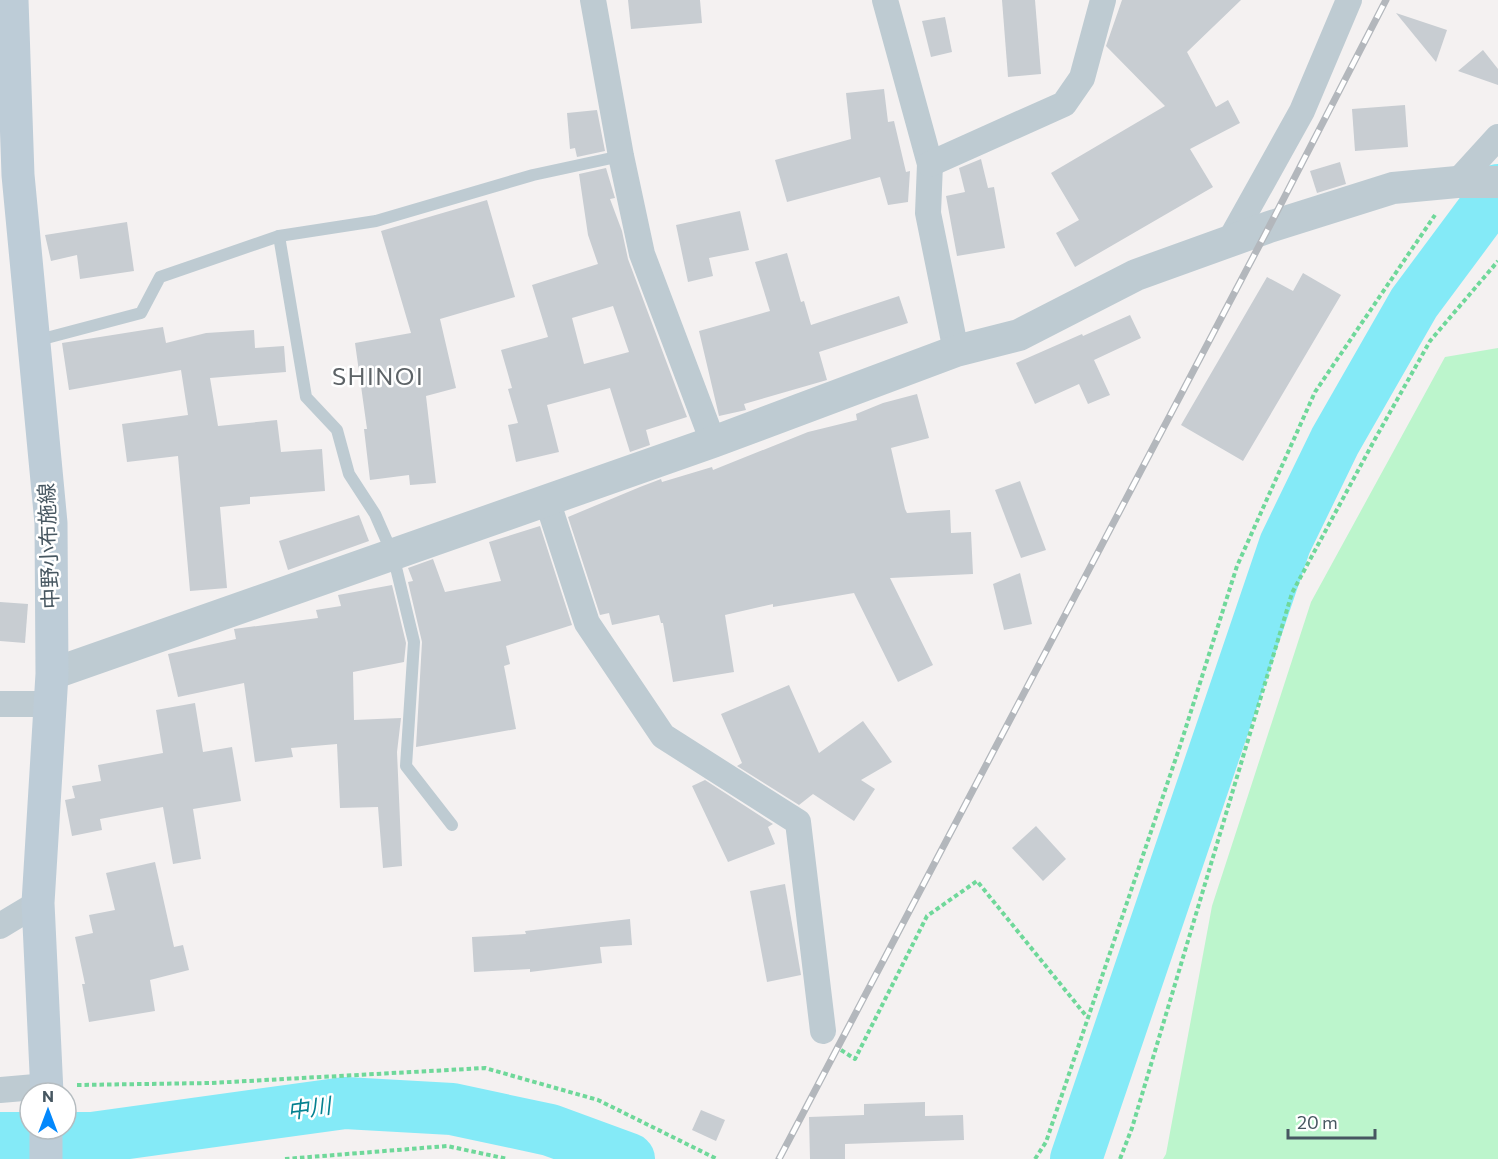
<svg xmlns="http://www.w3.org/2000/svg" width="1498" height="1159" font-family="Commissioner,'Noto Sans JP',sans-serif">
<rect width="100%" height="100%" fill="#f4f1f1"/>
<polygon fill="#bcf5cc" points="1498,348 1498,1159 1163,1159 1166,1154 1212,906 1311,602 1445,357"/>
<g fill="none" stroke-linecap="round" stroke-linejoin="round">
<polyline stroke="#84eaf7" stroke-width="9" points="611,1159 613,1154"/>
<g stroke="#84eaf7" stroke-width="52">
<polyline points="0,1138 92,1138 345,1103 452,1109 550,1130 629,1159"/>
<polyline points="1076,1159 1285,544 1335,441 1414,303 1498,190"/>
</g>
</g>
<g fill="#c8cdd2" fill-rule="evenodd">
<polygon points="628,0 700,0 702,23 631,29"/>
<polygon points="1002,0 1035,0 1041,74 1008,77"/>
<polygon points="1122,0 1241,0 1187,52 1216,107 1228,100 1240,123 1190,149 1213,187 1075,267 1056,233 1079,220 1051,173 1165,106 1106,46"/>
<polygon points="1396,13 1447,30 1436,62"/>
<polygon points="945,17 952,52 931,57 922,21"/>
<polygon points="1483,50 1498,69 1498,85 1458,71"/>
<polygon points="884,89 888,122 894,121 906,172 910,171 908,202 888,205 880,177 787,202 775,160 851,139 846,93"/>
<polygon points="1405,105 1408,147 1355,151 1352,109"/>
<polygon points="597,110 605,151 577,157 575,148 570,149 567,113"/>
<polygon points="981,159 988,188 994,187 1005,248 957,256 946,196 965,192 959,168"/>
<polygon points="1340,162 1346,184 1317,193 1310,171"/>
<path d="M606,168l9,30 -5,1 12,32 6,28 59,158 -41,13 4,15 -20,7 -20,-64 -63,17 12,47 -43,10 -8,-37 10,-2 -10,-34 4,-1 -11,-38 47,-13 -16,-52 66,-21 -10,-29 -9,-61zM613,306l16,46 -45,12 -12,-46z"/>
<polygon points="487,200 515,297 440,319 456,388 426,396 436,483 410,485 409,475 370,480 364,429 367,429 355,343 411,333 381,231"/>
<polygon points="740,211 749,250 709,258 713,276 688,282 676,225"/>
<polygon points="127,222 134,271 80,279 77,255 51,261 45,235"/>
<polygon points="787,253 801,302 804,301 811,325 899,296 908,323 819,352 827,380 744,404 746,410 719,416 699,331 770,311 755,262"/>
<polygon points="1303,273 1341,295 1243,461 1181,425 1267,277 1293,291"/>
<polygon points="1130,315 1141,338 1094,360 1110,395 1088,404 1079,384 1035,404 1016,363 1082,334 1083,336"/>
<polygon points="163,327 166,343 206,333 254,330 255,348 284,346 286,372 210,378 218,426 277,420 281,452 322,449 325,491 250,497 250,504 220,507 227,588 190,591 178,456 127,462 122,424 188,415 181,370 69,390 62,343"/>
<polygon points="917,394 929,438 891,448 905,509 907,513 950,510 951,533 971,532 973,574 890,578 933,665 898,682 854,593 773,607 773,604 725,615 734,672 673,682 663,623 661,623 659,615 612,625 609,613 600,615 568,517 640,487 661,479 662,482 712,467 713,470 808,432 857,420 856,414 883,403"/>
<polygon points="1020,481 1046,550 1021,558 995,490"/>
<polygon points="359,515 369,541 288,570 279,541"/>
<polygon points="540,526 572,625 506,646 510,664 504,666 516,729 416,747 422,642 408,582 413,581 408,568 433,559 445,592 501,581 489,542"/>
<polygon points="1020,573 1032,624 1004,630 993,584"/>
<polygon points="392,585 406,643 404,662 353,672 354,720 401,718 397,752 402,866 383,868 378,807 340,808 337,744 291,748 293,757 255,762 244,683 178,697 168,654 236,639 234,629 318,618 316,610 341,606 338,595"/>
<polygon points="0,602 28,604 25,643 0,641"/>
<polygon points="789,685 819,753 863,721 892,762 861,780 875,789 854,821 813,794 799,805 737,766 742,763 721,714"/>
<polygon points="195,703 203,752 232,747 241,801 193,809 201,859 173,864 163,807 100,819 102,830 72,836 65,800 75,798 72,786 101,781 98,765 163,753 156,710"/>
<polygon points="705,780 773,824 768,827 775,844 728,862 692,786"/>
<polygon points="1036,826 1066,859 1043,881 1012,848"/>
<polygon points="155,862 174,947 183,945 189,970 150,980 155,1011 89,1022 82,984 85,984 75,937 93,933 89,915 115,910 106,873"/>
<polygon points="785,884 801,975 767,982 750,891"/>
<polygon points="630,919 632,945 600,947 602,963 530,972 530,969 474,972 472,937 526,934 525,931"/>
<polygon points="925,1102 925,1116 963,1115 964,1140 845,1144 845,1159 810,1159 809,1117 864,1115 864,1104"/>
<polygon points="701,1110 725,1120 716,1141 692,1130"/>
</g>
<g fill="none" stroke-linecap="round" stroke-linejoin="round">
<g stroke="#6fd89a" stroke-width="4" stroke-dasharray="4.5 3" stroke-linecap="butt">
<polyline points="841,1050 855,1059 927,916 977,881 1087,1017"/>
<polyline points="77,1085 211,1083 485,1068 598,1100 717,1159"/>
<polyline points="285,1159 447,1146 508,1159"/>
<polyline points="1035,1159 1046,1142 1180,746 1237,566 1315,392 1435,215"/>
<polyline points="1120,1159 1132,1128 1292,593 1375,439 1430,341 1498,261"/>
</g>
<g stroke="#becbd2" stroke-width="12">
<polyline points="279,236 306,397 337,430 349,474 375,514 393,555 414,642 406,766 452,825"/>
<polyline points="35,341 141,313 160,277 279,236 376,221 533,175 621,156"/>
</g>
<g stroke="#becbd2" stroke-width="26">
<polyline points="593,0 621,156 642,254 713,442"/>
<polyline points="885,0 930,164 928,213 956,351"/>
<polyline points="930,164 1064,104 1082,78 1103,0"/>
<polyline points="1457,182 1498,137"/>
<polyline points="1229,242 1302,111 1349,0"/>
<polyline points="547,500 587,623 663,736 798,822 823,1031"/>
<polyline points="0,704 49,704"/>
<polyline points="0,926 38,903"/>
<polyline points="0,1090 47,1086"/>
</g>
<polyline stroke="#becbd2" stroke-width="32" points="52,674 713,442 956,351 1019,335 1136,275 1269,227 1393,188 1457,182 1498,182"/>
<g stroke="#bdccd7" stroke-width="33">
<polyline points="12,0 18,175 51,523 52,674 38,903 47,1093"/>
<polyline points="46,1159 46,1129"/>
</g>
<g stroke="#b3b7bc" stroke-width="7">
<polyline id="rail" points="779,1159 1269,227 1386,0"/>
</g>
<use href="#rail" stroke="#fff" stroke-width="4.5" stroke-dasharray="14" stroke-linecap="butt"/>
</g>
<g text-anchor="middle" stroke-width="5" stroke-linejoin="round" paint-order="stroke">
<g font-size="21" fill="#475761" stroke="#fff">
<text transform="translate(49 546) rotate(-92)" y="7">中野小布施線</text>
</g>
<g font-size="22" font-style="italic" fill="#048190" stroke="#fff">
<text transform="translate(309 1108) rotate(-8)" y="8">中川</text>
</g>
<g font-size="24" letter-spacing="1.5" fill="#5d6367" stroke="#fff">
<text x="378" y="385">SHINOI</text>
</g>
</g>
<g transform="translate(48 1111)"><circle r="28" fill="#ffffff" stroke="#b5bcc0" stroke-width="1.5"/>
<path d="M0-4.5L10 22L0 15L-10 22Z" fill="#0388fc"/>
<text y="-9" font-size="16" font-weight="bold" text-anchor="middle" fill="#475761">N</text>
</g>
<path d="M1288 1129v9h87v-9" fill="none" stroke="#475761" stroke-width="3"/>
<text x="1297" y="1129" font-size="18" fill="#475761" stroke="#ffffff" stroke-width="4.5" paint-order="stroke">20 m</text>
</svg>
